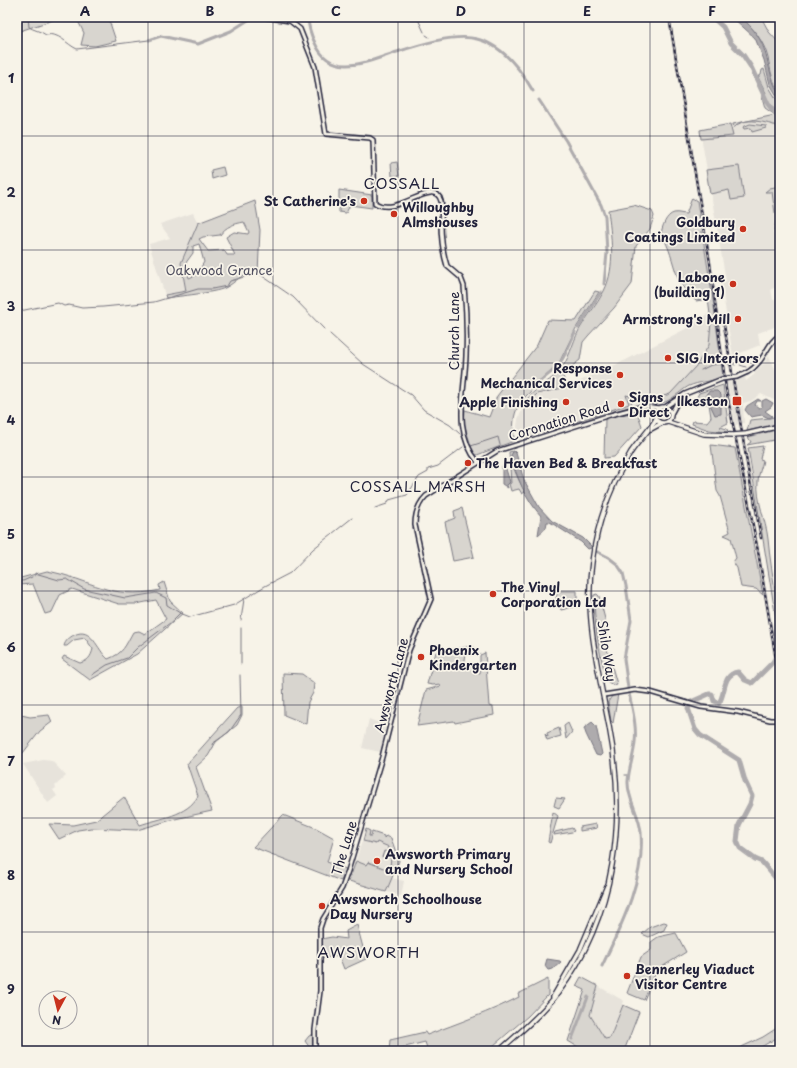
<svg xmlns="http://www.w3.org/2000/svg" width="797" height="1068" font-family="'Playpen Sans',sans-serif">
<rect width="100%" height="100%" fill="#f7f3e8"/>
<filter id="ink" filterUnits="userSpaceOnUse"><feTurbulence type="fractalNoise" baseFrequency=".025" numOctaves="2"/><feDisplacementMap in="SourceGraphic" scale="8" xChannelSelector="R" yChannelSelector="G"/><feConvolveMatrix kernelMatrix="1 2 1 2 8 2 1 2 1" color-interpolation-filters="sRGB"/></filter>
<g filter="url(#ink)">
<g fill="#e7e3db">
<polygon points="776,115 780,121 780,207 773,232 780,246 780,287 771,289 773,300 780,299 780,325 758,333 760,345 733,356 721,282 726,281 700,130"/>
<polygon points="193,213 198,223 181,263 186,291 165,295 149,244 170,238 160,224"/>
<polygon points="711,312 709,345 696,366 670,395 521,440 517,427 518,419 523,408 534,396 567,387 626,360 691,326"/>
<polygon points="769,356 777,373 780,373 780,410 776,401 761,394 751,401 743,403 744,423 735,425 727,382 745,377 746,381 755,374 754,373 760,368"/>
<polygon points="369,719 386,726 380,752 362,748"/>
<polygon points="43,760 52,761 66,776 55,786 56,788 53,790 57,796 48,803 23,764"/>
<polygon points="366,829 391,838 399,861 392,878 404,881 401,896 349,881"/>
<polygon points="598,986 624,1001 610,1038 606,1039 604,1039 590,1016"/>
</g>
<g fill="#d8d5cf" stroke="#7d7c85" fill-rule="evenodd">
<polygon points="17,17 56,17 53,20 17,32"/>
<polygon points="73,17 108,17 116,41 95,46 81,45 84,33 79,23"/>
<path d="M740,17h21l8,15 11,12 -2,21 2,28c-8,-11 -9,-22 -12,-35 -4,-17 -15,-30 -28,-41z"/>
<path d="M764,69l5,18 11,18v22c-13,-4 -36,-12 -46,1l-1,-4 42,-9 -10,-7 -3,-11 4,-4 -8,-16 3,-2 1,-5z"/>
<polygon points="730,124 733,136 701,139 700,130"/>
<polygon points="750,124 766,126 766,128 752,132 751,128 744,129 743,127"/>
<polygon points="397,162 399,176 392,176 391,163"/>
<polygon points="739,166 744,198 731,200 729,190 710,194 706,170"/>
<polygon points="223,167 225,175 212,179 211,170"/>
<polygon points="780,186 779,212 775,213 772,192 765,192 770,188"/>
<polygon points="339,190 372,195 372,208 350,205 346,213 339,212"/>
<path d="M692,198l5,3 17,105 9,72c-11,3 -25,4 -34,8 -10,5 -26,25 -38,14l19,-6 26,-28 13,-21 2,-23 -3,-23 -12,2c-8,-7 -16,-16 -19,-26 -5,-13 -7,-28 -16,-41 1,-7 5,-19 13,-21 4,-1 8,1 12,1z"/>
<path d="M255,201l5,29 -2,43c-16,-2 -21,9 -33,15 -11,5 -46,8 -59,10l-1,-3 21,-4 -5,-28 17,-40zM244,222l5,10 -1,2 -14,-2 -8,5 9,18h-8l-3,-5 -16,1 -9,-12 4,-2 17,-2c6,-9 14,-11 24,-13zM199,244l5,18 -3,5v6l-12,5 -4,-14 8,-11v-7z"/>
<path d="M634,205l18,6 2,5 -4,13 -14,17 -4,38 -18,24 -26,28 -5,6 -3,18 -18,14 5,13 -30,7 -14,14c2,-14 26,-26 36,-36 10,-12 13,-28 20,-42 7,-13 18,-25 25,-39 12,-24 7,-56 4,-81z"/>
<path d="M595,291l4,1 -23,36 -17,35 -4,6 -18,14 -1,3c-21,20 -24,26 -22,55l-37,14h-3l-10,-31 1,-14 24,7 8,-21 40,-51 11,-25 28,1z"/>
<polygon points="723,385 728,423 720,427 727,429 728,432 709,430 692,424 693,421 707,422 711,417 709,404 698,403 697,397 699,393"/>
<polygon points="626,395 630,396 632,406 552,430 629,404"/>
<polygon points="637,412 642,426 614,457 604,458 605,418"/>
<polygon points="780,415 780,423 747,431 750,420 770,418"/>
<polygon points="780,429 780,439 747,445 751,442 748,437"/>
<polygon points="711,445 735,448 763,595 756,589 741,587 737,568 733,562 736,558 731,538 724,535 730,532 720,496 717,491"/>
<path d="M763,446l-3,13 3,1c-1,7 -5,15 -5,21 -2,20 8,39 10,58 3,35 12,69 12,104l-32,-195z"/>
<path d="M513,451c-5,11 7,31 12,41l-3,2 -3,-5 -8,2 -2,-7 2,-1 -2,-31z"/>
<polygon points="462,508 474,557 453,561 445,522 455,518 454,511"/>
<path d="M47,571c45,8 63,30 113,19l-1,-5 5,-3 6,19 13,12 -46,41 -47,26 -28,-21 2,-3 16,7c8,-2 11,-6 13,-14l-8,-11 -11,2 -7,6h-3c1,-5 6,-9 10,-11 18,-9 23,15 34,24 16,-6 17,-13 25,-27l6,-1 6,3 21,-15 -10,-19 -20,4h-17l-47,-15 -12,6 -8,17 -7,2 -12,-30 -16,1v-6z"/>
<polygon points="557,591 577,591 577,606 561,610 556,598"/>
<path d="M597,594l2,2 6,23 1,27 11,38 -4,1 -5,-3c-9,-24 -14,-61 -14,-87z"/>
<polygon points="472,646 475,648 472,653 466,652 464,668 468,668 470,665 474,666 473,674 480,673 480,655 485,653 489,706 493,707 494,715 455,723 454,721 417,726 426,690 441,686 440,684 433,685 427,684 436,652"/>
<polygon points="283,673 302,674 314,683 313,693 308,702 306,724 284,715"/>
<polygon points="618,694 613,723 611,721 608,702 612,696"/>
<path d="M242,707v8l-5,10 -21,17 -8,14 -12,11 16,44 -37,8 -38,11 -46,-2 -13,2 -19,9 -10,-15 24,1 23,-5 28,-23 16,28c20,-7 47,-9 58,-29l-11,-32 50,-56z"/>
<polygon points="17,714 30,717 49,715 52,722 40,731 23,753 17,747"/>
<polygon points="568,723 572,732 566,739 564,726"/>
<polygon points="559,728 561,736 547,740 545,734 548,737 547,733"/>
<polygon points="556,798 565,799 559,808 554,806"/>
<polygon points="553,812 558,816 550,843 548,842"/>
<polygon points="283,815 316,828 334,838 327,862 346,869 341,881 253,847"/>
<polygon points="596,824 597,828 580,831 580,827"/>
<polygon points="572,828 574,831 572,832 554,835 555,832"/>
<polygon points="366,829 370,831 369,836 371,836 372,832 384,836 384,838 386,836 391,838 399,861 386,892 349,881 356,861 366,865 368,862 386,869 390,867 391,857 382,857 384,851 388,852 389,847 377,842 376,844 363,841"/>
<polygon points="664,922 667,923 664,930 649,937 642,934 650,927"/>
<polygon points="357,925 366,959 344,969 339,956 322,958 321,939 332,937 347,939 346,931"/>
<polygon points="676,933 686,952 657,970 644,1000 627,993 641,957 651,950 651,942 658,937"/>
<polygon points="581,977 598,986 590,1015 605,1039 610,1038 623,1005 639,1012 624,1051 581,1051 578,1047 568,1041 585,990 576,986"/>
<path d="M548,979v16l-20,21 -41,35h-59l-3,-9 -36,9 1,-11 35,-8 2,3c31,-12 63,-23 92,-38l-1,-3z"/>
<polygon points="780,1026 780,1036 754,1051 733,1051 763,1037"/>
<polygon points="314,1034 313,1051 312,1051 305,1041 309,1036"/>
</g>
<g fill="#aeabad" stroke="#76747f">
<path d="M732,17l10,1c23,21 22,32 30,60 2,9 8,14 8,23l-10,-17 -6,-24 -9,-22z"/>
<polygon points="710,391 717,391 721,395 721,414 715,415 706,396 707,393"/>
<polygon points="758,399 761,401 757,401 755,405 759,408 762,407 762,401 766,399 773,403 771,407 765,411 772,416 769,418 762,415 751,417 745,410 747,406"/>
<path d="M514,451l2,2 8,27 15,27 13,14 31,17 15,15 -7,-5 -3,1 -7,-7 -31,-20h-3l-1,6 -8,7 3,-19c-15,-17 -25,-39 -30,-61z"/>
<polygon points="502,466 505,466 510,482 507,485 508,488 502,484"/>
<polygon points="592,722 596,726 602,754 600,756 596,755 586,734 584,728"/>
<polygon points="547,959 560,961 561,962 553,969 548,970 545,966"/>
</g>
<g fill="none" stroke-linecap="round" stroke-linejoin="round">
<g stroke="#76747f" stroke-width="1">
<path d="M28,17l1,10c4,3 12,4 17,8 13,-3 20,9 31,14l72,-9"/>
<polyline points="417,17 424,32"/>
<polyline points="426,35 429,37"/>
<polyline points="17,323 20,311 58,303 64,306 69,305 82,308 103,307 154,302 198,289 212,289 227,286 230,281 258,273 293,297 324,329"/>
<polyline points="330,334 363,364 411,395 424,410 450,425 460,434"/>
<polyline points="724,363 729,364"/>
<polyline points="733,364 735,365"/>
<polyline points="740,365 746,367"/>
<polyline points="701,370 711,365 721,364"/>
<polyline points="471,446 498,437 500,445"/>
<polyline points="375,508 387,504 389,500 407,495 419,477 428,472 428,469 438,466 463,447"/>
<polyline points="35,576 35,573 59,580 67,579 84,589 125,598 156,593 166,598 167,605 180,613 190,617 234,605 265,586 290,573 313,549 352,518"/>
<polyline points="17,580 23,581 32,577"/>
<polyline points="241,620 244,599"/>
<polyline points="241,628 241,664"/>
<polyline points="92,675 107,665 127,658 138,647 170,623 180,613"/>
<polyline points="213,747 212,744 229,732 241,715 240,675"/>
<polyline points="625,775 629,775"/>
<polyline points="17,809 20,808"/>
</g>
<g stroke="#aeabad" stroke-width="3">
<path d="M308,17c0,9 3,18 7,26 16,37 54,18 82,9 21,-7 58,-19 80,-13 25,6 44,31 56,52"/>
<polyline points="149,40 161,36 198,44 231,31 253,17"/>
<polyline points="539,100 566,141 601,205 605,216 607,253 604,284"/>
<polyline points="578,328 601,292"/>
<path d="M536,384c26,-18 27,-24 39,-52"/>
<polyline points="598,552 608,557 617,564 623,573 626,586 631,620 624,659 628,688"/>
<path d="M602,966c19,-40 43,-87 39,-133 -1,-18 -14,-34 -13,-52 1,-14 6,-26 7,-39 2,-17 -3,-33 -6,-49"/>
<polyline points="572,1039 588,997"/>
</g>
<g stroke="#aeabad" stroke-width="5">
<polyline points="712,17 723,27 731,43 743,55 751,67 768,104 780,119"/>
<polyline points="780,213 776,230 780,237"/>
<path d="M780,657l-5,1 -2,4 -21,21 -7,-3 -7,-8c-16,2 -12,21 -19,31l-5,-2 -2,-7h-3l-18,8 -3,6 7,21 5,6 39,25 6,21 7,15 -2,8 -11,21 -2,16 3,7 15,11 7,3 18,21"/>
</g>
<g stroke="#22223b" stroke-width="6">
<g id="secondary">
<path d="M265,17l25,4 10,8 15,38 11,67 44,4 3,2 2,63c23,15 59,-27 66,-2 2,8 0,14 0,22 0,14 2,30 6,43l14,12 3,8c2,22 3,47 2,70 -1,36 -14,76 12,106"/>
<path d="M748,372c18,-11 18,-29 32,-37"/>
<polyline points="649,406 655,415"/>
<polyline points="665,407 685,394 722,379"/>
<polyline points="671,414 679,399"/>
<polyline points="604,695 635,690 650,692 701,707 738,712 770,720 780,720"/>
<path d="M315,1051v-21l5,-39v-63l3,-9 19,-31 6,-17 34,-114 27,-107 22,-51 -16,-74c0,-12 3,-21 11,-29l71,-45 113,-36 34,-9 16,2"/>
</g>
</g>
<g stroke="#22223b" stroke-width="6">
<g id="primary">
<circle cx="663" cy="415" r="8"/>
<polyline points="668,422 704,434 733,435"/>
<polyline points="651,429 662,423"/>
<polyline points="746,434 780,426"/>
<polyline points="553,997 580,950 607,886"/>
<path d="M499,1051c20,-18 43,-37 59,-58 58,-78 69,-174 51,-267 -10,-52 -25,-112 -17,-164 5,-39 19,-77 39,-110 8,-12 18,-21 25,-33"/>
</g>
</g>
<use href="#secondary" stroke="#f7f3e8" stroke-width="3"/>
<use href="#primary" stroke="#f7f3e8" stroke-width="3.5"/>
<g stroke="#22223b" stroke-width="2.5">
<g id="rail">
<polyline points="669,17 710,263 726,389 758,551 780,684"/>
<polyline points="723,319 752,493"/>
<polyline points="752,487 761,538"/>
</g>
</g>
<use href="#rail" stroke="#f7f3e8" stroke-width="1" stroke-dasharray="3" stroke-linecap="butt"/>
<g stroke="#22223b" stroke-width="6" stroke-linecap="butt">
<polyline id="secondary-bridge" points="722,379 737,377 748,372"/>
</g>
<g stroke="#22223b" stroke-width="6" stroke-linecap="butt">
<polyline id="primary-bridge" points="733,435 746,434"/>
</g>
<use href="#secondary-bridge" stroke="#f7f3e8" stroke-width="3"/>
<use href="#primary-bridge" stroke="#f7f3e8" stroke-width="3.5"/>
</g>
</g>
<path fill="none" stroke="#22223b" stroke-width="1" stroke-opacity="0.55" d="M148,17v1034M273,17v1034M398,17v1034M524,17v1034M650,17v1034M17,136h763M17,250h763M17,363h763M17,477h763M17,591h763M17,705h763M17,818h763M17,932h763"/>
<g fill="#c8321e" stroke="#f7f3e8" stroke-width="1.5">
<circle cx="364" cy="201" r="4"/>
<circle cx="394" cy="214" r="4"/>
<circle cx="743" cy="229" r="4"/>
<circle cx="733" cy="284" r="4"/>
<circle cx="738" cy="319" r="4"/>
<circle cx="668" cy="358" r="4"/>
<circle cx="620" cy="375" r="4"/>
<rect x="732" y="396" width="10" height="10" rx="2"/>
<circle cx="566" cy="402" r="4"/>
<circle cx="621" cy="404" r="4"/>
<circle cx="468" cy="463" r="4"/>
<circle cx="493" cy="594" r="4"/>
<circle cx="421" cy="657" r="4"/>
<circle cx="377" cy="861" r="4"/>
<circle cx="322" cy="906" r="4"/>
<circle cx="627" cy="976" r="4"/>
</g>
<g text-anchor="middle" stroke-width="3.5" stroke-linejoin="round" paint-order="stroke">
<g font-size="13" font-weight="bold" fill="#22223b" stroke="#f7f3e8" text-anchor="start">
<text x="356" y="206" text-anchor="end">St Catherine's</text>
<text x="402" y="212">Willoughby<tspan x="402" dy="15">Almshouses</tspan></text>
<text x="735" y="227" text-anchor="end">Goldbury<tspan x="735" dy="15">Coatings Limited</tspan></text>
<text x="725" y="282" text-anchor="end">Labone<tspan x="725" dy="15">(building 1)</tspan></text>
<text x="730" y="324" text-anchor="end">Armstrong's Mill</text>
<text x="676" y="363">SIG Interiors</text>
<text x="612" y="373" text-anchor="end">Response<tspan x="612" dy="15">Mechanical Services</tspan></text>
<text x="629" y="402">Signs<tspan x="629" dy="15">Direct</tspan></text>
<text x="728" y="406" text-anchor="end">Ilkeston</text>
<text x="558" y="407" text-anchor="end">Apple Finishing</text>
<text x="476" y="468">The Haven Bed &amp; Breakfast</text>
<text x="501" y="592">The Vinyl<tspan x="501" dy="15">Corporation Ltd</tspan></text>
<text x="429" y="655">Phoenix<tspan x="429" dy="15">Kindergarten</tspan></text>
<text x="385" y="859">Awsworth Primary<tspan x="385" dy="15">and Nursery School</tspan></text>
<text x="330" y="904">Awsworth Schoolhouse<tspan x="330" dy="15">Day Nursery</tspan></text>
<text x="635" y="974">Bennerley Viaduct<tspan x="635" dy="15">Visitor Centre</tspan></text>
</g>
<g font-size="13" fill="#504f60" stroke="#f7f3e8">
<text x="219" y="275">Oakwood Grance</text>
</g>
<g font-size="13" fill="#22223b" stroke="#f7f3e8">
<text transform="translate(454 331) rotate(-90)" y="5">Church Lane</text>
<text transform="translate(559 421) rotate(-17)" y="5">Coronation Road</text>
<text transform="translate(607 651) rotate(81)" y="5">Shilo Way</text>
<text transform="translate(391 685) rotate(-75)" y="5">Awsworth Lane</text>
<text transform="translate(344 848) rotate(-73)" y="5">The Lane</text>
</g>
<g font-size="14" letter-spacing="1" fill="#22223b" stroke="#f7f3e8">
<text x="418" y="492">COSSALL MARSH</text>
</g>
<g font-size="15" letter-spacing="1" fill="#22223b" stroke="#f7f3e8">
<text x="402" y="189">COSSALL</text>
<text x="369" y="958">AWSWORTH</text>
</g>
</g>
<rect width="797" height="1068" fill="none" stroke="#f7f3e8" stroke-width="44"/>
<g transform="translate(58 1010) rotate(187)"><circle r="19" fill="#f7f3e8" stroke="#a29fa3"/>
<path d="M0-3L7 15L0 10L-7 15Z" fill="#c8321e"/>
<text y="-6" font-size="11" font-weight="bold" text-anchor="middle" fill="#22223b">N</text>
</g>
<rect x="22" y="22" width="753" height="1024" fill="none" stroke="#22223b" stroke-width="1.5"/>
<g font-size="13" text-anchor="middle" font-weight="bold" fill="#22223b">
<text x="85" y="16">A</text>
<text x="210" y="16">B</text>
<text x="336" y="16">C</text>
<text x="461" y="16">D</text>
<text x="587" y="16">E</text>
<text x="712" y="16">F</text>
<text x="11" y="83">1</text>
<text x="11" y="197">2</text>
<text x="11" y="311">3</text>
<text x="11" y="425">4</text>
<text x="11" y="539">5</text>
<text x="11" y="652">6</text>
<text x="11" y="766">7</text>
<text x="11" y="880">8</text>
<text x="11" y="994">9</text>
</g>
</svg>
